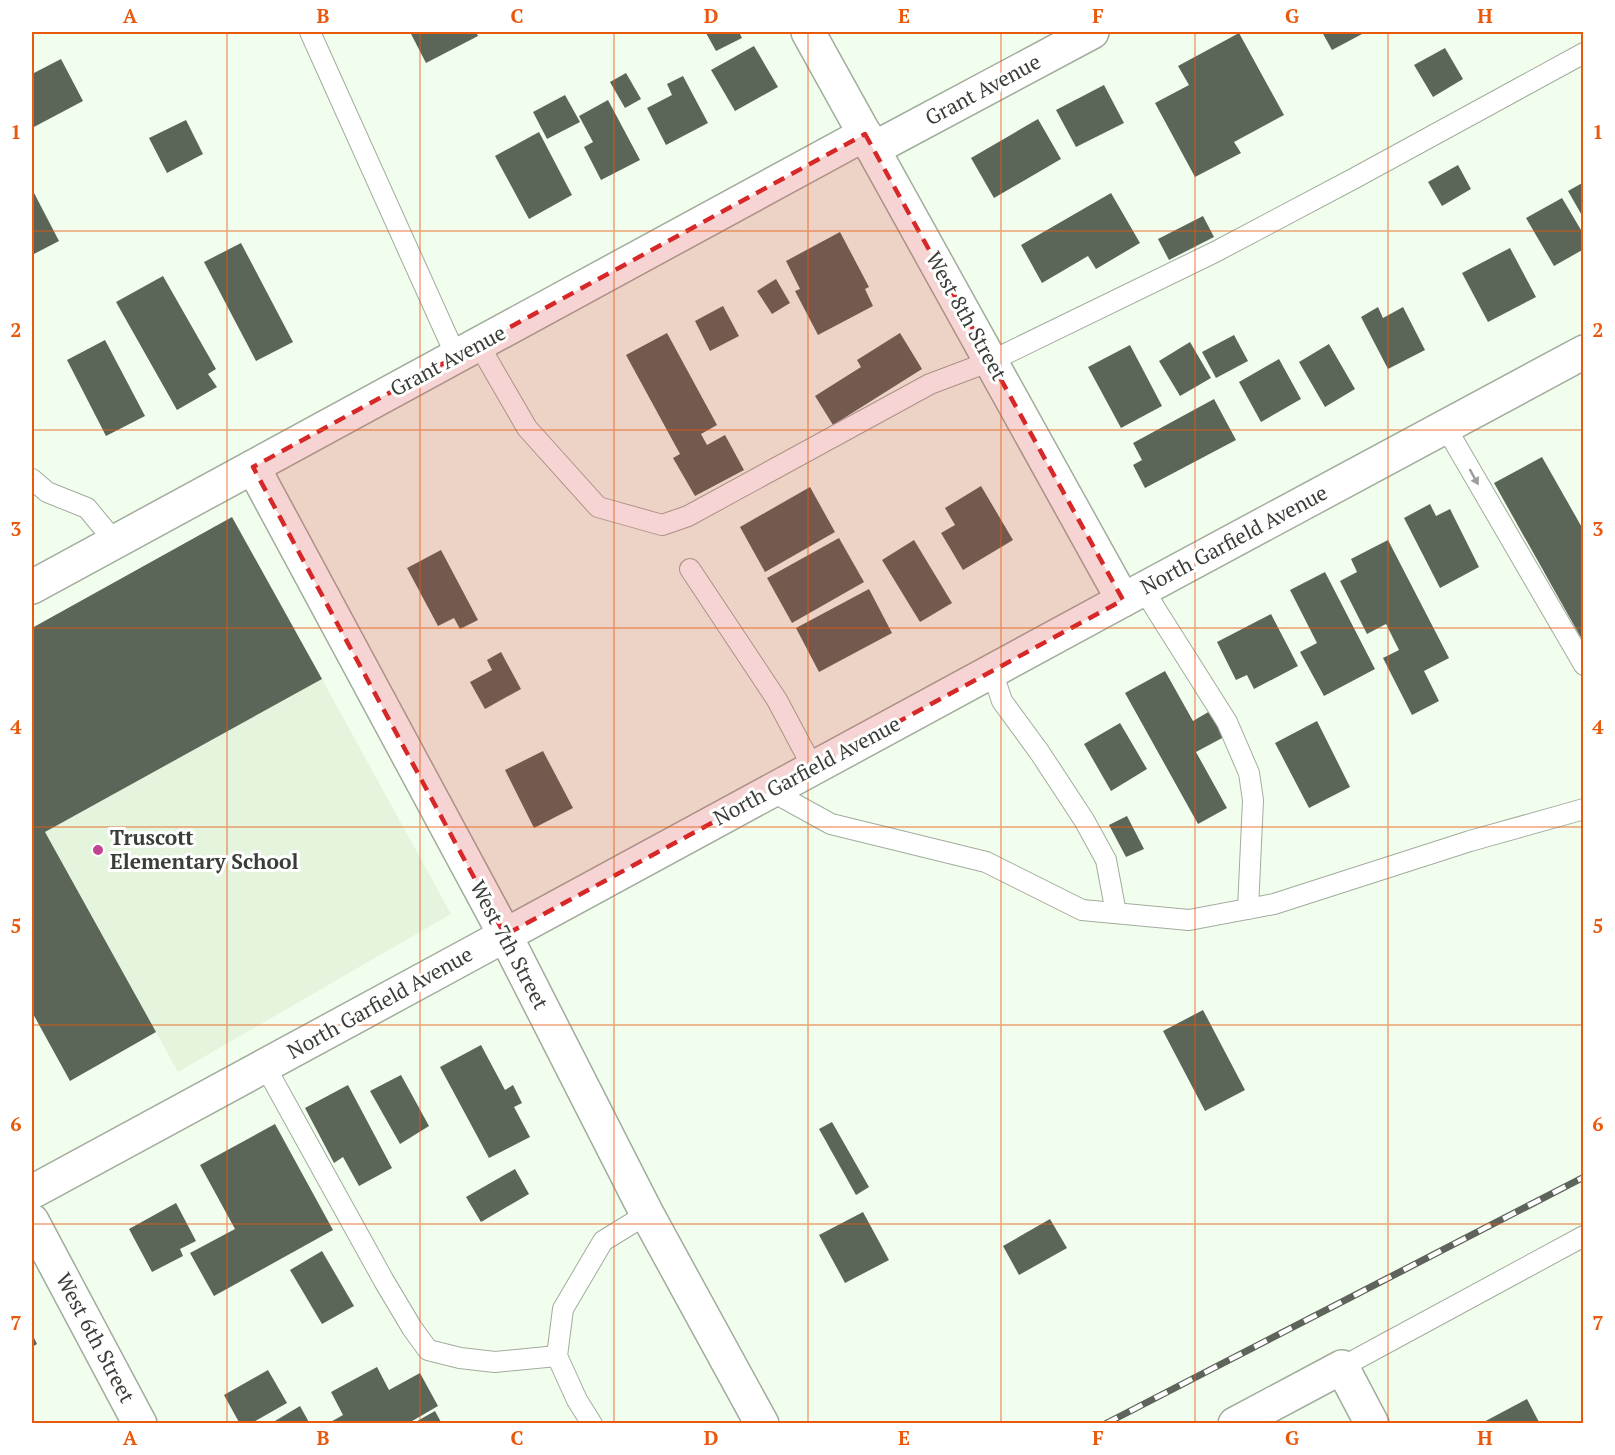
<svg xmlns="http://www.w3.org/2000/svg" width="1615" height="1455" font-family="'PT Serif',serif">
<rect width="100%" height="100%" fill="#f2feed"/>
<polygon fill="#e4f4dd" points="322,679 451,914 178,1072 45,832"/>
<g fill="#5c6658">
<polygon points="410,32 476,32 478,36 426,63"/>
<polygon points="709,32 739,32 742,38 716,51 706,33"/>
<polygon points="1322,32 1361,32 1362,34 1332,50"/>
<polygon points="1239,33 1284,115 1234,142 1241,153 1195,177 1155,103 1189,85 1178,66"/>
<polygon points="754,46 778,87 735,111 711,70"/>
<polygon points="1445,48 1463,79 1433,97 1414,65"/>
<polygon points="61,59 83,101 32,128 32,74"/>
<polygon points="626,73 641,99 625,108 610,82"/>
<polygon points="683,76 708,123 666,145 647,108 672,95 667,84"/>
<polygon points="1104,85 1124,123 1076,147 1056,110"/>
<polygon points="565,95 580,122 547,139 533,112"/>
<polygon points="608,100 640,160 601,180 584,147 593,142 579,116"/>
<polygon points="1038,119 1061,159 994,198 971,158"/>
<polygon points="186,120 203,154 167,173 149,138"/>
<polygon points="539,132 572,195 529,219 495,156"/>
<polygon points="1458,165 1471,189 1442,206 1428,182"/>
<polygon points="1584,182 1584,219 1568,191"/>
<polygon points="32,189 59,241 32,255"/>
<polygon points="1111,193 1140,243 1096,269 1088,256 1042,283 1021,245"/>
<polygon points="1562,198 1584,235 1584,249 1554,266 1526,218"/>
<polygon points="1203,216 1214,237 1169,260 1158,239"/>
<polygon points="840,232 869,287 865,289 873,306 818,335 795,291 800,289 786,261"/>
<polygon points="241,243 293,342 256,361 204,262"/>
<polygon points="1510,248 1536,297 1488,322 1462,273"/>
<polygon points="163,276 216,369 208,374 217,387 177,410 116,302"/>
<polygon points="776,279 790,303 772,314 757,291"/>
<polygon points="723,306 739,336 710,351 695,321"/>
<polygon points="1378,307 1383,318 1403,307 1425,350 1388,369 1361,317"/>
<polygon points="667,333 717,425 701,434 707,445 725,435 744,470 695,496 673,458 680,454 626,355"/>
<polygon points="900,333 922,369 833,425 815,396 861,367 857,360"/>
<polygon points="1234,335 1248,361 1216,378 1202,352"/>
<polygon points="105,340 145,416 106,436 67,360"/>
<polygon points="1190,342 1211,378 1180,396 1159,361"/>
<polygon points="1329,344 1355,389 1325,407 1299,362"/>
<polygon points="1130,345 1162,406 1121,428 1088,367"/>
<polygon points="1279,359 1301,399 1261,422 1239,382"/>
<polygon points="1214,399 1236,440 1145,488 1133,465 1142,460 1133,443"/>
<polygon points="1542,457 1584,531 1584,643 1494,483"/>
<polygon points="981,486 1013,540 963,570 941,533 955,525 945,508"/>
<polygon points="810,487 835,532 765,572 740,527"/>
<polygon points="1430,504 1436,516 1450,509 1479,567 1440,588 1404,518"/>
<polygon points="232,517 322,679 45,832 156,1032 70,1081 32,1012 32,628"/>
<polygon points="839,538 864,582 792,623 767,578"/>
<polygon points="914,540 952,603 920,622 882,560"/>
<polygon points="1388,540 1449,658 1424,671 1439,701 1412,715 1383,658 1399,650 1386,624 1367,634 1340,581 1357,572 1351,559"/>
<polygon points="441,550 478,620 460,629 454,618 438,626 407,568"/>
<polygon points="1325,572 1375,669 1324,696 1300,652 1317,643 1290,590"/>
<polygon points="869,589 892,633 819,672 796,628"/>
<polygon points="1271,614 1298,666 1254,689 1247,675 1236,680 1217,642"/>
<polygon points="501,652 521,689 485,709 470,682 492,670 487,660"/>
<polygon points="1165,671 1193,721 1210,711 1224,737 1196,752 1227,808 1198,824 1125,693"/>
<polygon points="1317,721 1350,787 1309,808 1275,743"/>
<polygon points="1120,723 1147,769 1111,791 1084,744"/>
<polygon points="543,751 573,808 534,828 505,770"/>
<polygon points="1127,816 1144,849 1126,857 1109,825"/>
<polygon points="1203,1010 1245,1090 1205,1111 1163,1031"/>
<polygon points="481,1045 505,1090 513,1085 522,1103 514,1107 530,1137 489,1158 440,1067"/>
<polygon points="401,1075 429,1126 400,1144 370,1091"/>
<polygon points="348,1085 392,1168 359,1186 343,1157 334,1163 305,1108"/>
<polygon points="832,1122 869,1187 856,1195 819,1129"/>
<polygon points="275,1124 333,1230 214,1296 190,1253 235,1229 200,1165"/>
<polygon points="515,1169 529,1194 481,1222 466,1197"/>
<polygon points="176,1203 196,1241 180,1249 183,1256 152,1272 129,1229"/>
<polygon points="863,1212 889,1260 845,1283 819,1235"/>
<polygon points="1050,1219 1067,1248 1019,1275 1003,1246"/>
<polygon points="322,1251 354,1306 322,1324 290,1270"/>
<polygon points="32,1334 37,1344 32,1347"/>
<polygon points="377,1367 389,1390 420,1373 438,1406 407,1424 327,1424 343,1415 331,1392"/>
<polygon points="268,1370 287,1403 250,1424 240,1424 224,1395"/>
<polygon points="1527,1399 1540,1424 1480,1424"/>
<polygon points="300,1406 310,1424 270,1424"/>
<polygon points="435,1411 442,1424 412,1424"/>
</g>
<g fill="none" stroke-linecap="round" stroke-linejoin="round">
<g stroke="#a1ac9d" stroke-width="22">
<g id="lane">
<polyline points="310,32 456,356"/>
<polyline points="479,345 527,428 598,507 662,525 688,516 930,384 991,361 1215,252 1353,179 1584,53"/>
<polyline points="1445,426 1584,665"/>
<polyline points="32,479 47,492 87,508 115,542"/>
<polyline points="690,569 777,700 813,768"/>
<polyline points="1143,589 1227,722 1249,773 1253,800 1248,909"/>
<polyline points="992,671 1002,701 1040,753 1084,820 1106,860 1116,913"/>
<polyline points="771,791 831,824 986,862 1082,910 1189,920 1274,904 1470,841 1584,809"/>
<polyline points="265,1066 384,1281 412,1328 428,1350 460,1358 495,1362 557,1356"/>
<polyline points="1342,1367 1584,1236"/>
<polyline points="592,1424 577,1400 557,1356 563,1309 603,1241 647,1214"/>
</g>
</g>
<g stroke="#a1ac9d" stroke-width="36">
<g id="street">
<polyline points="808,32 1123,600"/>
<polyline points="873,149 1092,32"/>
<polyline points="253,467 505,935 647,1214 762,1424"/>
<polyline points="32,587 865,134"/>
<polyline points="32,1192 1123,600 1584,352"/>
<polyline points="32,1221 140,1424"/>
<polyline points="1235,1424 1342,1367 1372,1424"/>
</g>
</g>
<use href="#lane" stroke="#fff" stroke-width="20"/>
<use href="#street" stroke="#fff" stroke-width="33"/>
<g stroke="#5e645b" stroke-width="7">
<polyline id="rail" points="1105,1424 1584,1177"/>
</g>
<use href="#rail" stroke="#fff" stroke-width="4.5" stroke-dasharray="14" stroke-linecap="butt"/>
</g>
<defs><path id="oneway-solid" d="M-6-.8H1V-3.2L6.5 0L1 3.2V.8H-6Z" transform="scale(1.5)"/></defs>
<use fill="#9c9e9b" href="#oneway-solid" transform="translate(1474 477) rotate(61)"/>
<path fill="#d62828" fill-opacity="0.2" stroke="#d62828" stroke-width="4.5" stroke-dasharray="12 8" stroke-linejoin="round" d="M865,134l258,466 -618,335 -252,-468z"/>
<path fill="none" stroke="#e8590c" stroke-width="1.5" stroke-opacity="0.55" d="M227,32v1392M420,32v1392M614,32v1392M808,32v1392M1001,32v1392M1195,32v1392M1388,32v1392M32,231h1552M32,430h1552M32,628h1552M32,827h1552M32,1025h1552M32,1224h1552"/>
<circle fill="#c24492" stroke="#fff" stroke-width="2" cx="98" cy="850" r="6"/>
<g text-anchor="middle" stroke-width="6" stroke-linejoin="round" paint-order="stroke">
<g font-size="21" fill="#393e37" stroke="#fff">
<text transform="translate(983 90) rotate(-28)" y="7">Grant Avenue</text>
<text transform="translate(966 316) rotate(61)" y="7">West 8th Street</text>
<text transform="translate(448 361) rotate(-28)" y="7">Grant Avenue</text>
<text transform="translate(1234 540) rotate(-28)" y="7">North Garfield Avenue</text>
<text transform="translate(807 771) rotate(-28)" y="7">North Garfield Avenue</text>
<text transform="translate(509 945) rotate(62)" y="7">West 7th Street</text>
<text transform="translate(380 1003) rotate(-29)" y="7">North Garfield Avenue</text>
<text transform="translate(95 1338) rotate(62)" y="7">West 6th Street</text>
</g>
<g font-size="21" font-weight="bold" fill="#393e37" stroke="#fff" text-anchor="start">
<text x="110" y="845">Truscott<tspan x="110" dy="24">Elementary School</tspan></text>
</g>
</g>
<rect width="1615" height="1455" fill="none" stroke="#ffffff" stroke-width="66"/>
<rect x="33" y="33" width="1549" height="1389" fill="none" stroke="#e8590c" stroke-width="2"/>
<g font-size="20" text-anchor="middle" font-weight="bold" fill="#e8590c">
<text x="130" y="23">A</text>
<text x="323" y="23">B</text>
<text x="517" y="23">C</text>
<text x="711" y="23">D</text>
<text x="904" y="23">E</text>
<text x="1098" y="23">F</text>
<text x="1292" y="23">G</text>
<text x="1485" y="23">H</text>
<text x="16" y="139">1</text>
<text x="1598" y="139">1</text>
<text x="16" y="337">2</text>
<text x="1598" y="337">2</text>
<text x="16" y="536">3</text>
<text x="1598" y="536">3</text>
<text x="16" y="734">4</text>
<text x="1598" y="734">4</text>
<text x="16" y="933">5</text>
<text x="1598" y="933">5</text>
<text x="16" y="1131">6</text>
<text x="1598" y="1131">6</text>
<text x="16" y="1330">7</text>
<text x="1598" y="1330">7</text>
<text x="130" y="1445">A</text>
<text x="323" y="1445">B</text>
<text x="517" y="1445">C</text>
<text x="711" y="1445">D</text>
<text x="904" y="1445">E</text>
<text x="1098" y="1445">F</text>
<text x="1292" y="1445">G</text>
<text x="1485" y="1445">H</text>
</g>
</svg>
